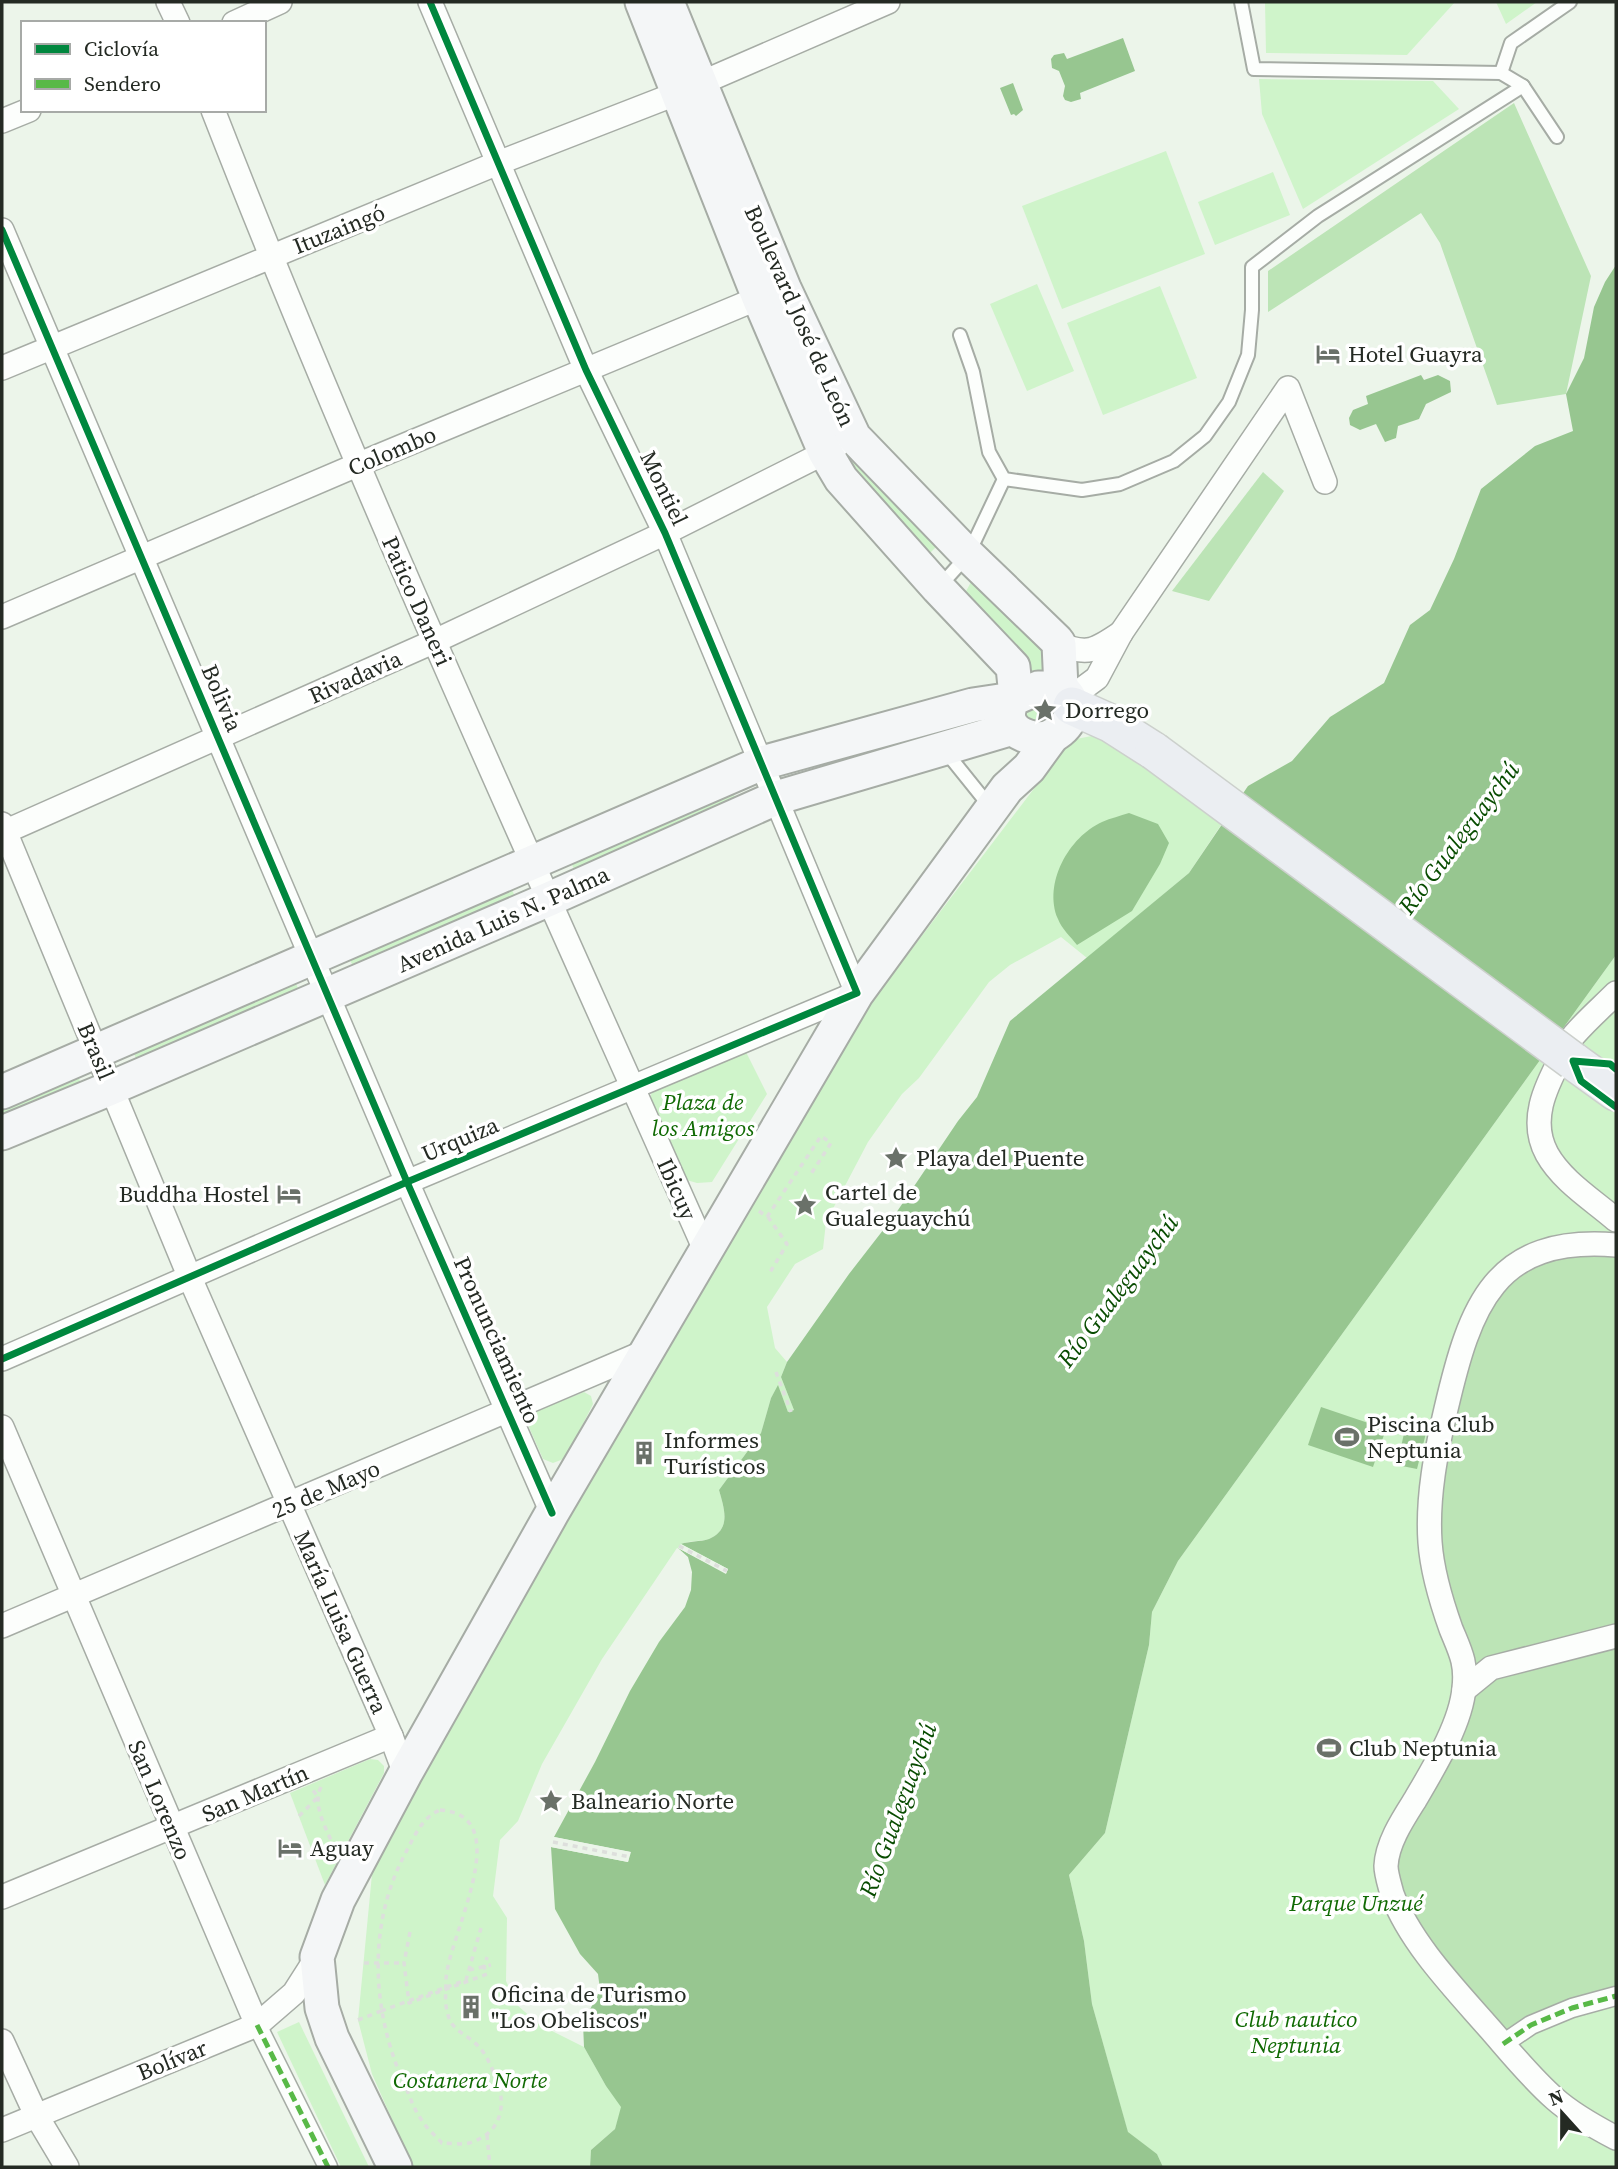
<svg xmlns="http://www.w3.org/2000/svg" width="1618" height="2169" font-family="'Source Serif 4',serif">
<rect width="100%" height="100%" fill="#ecf5ea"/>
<g fill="#cff4ca">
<polygon points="1265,2 1455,2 1407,55 1266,53"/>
<polygon points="1496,2 1537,2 1506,24"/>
<polygon points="1259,79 1433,81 1459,109 1303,209 1262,114"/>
<polygon points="1166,151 1205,254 1062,309 1022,206"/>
<polygon points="1273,172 1290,215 1215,245 1198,202"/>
<polygon points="1037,284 1074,371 1027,391 990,304"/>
<polygon points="1160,286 1197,378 1103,415 1067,323"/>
<polygon points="858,457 941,542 930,553 846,468"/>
<polygon points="983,577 1047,642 1054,680 1026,683 964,595 971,582"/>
<polygon points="1050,704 1053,709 1053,714 1045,724 1026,723 1024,711 1028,706"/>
<path d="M1102,734l123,85 -36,54 -102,85 -26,-21 -51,28 -21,17 -70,96 -17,16 -34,48 -42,80 -3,27 -28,15 -28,43 8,41 12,14 -6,15 13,33 -6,2 -10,-26 -7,12 -10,35 -42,57c5,18 13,39 -10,49 -9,3 -19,1 -27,5l46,25 -51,-21 -75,111 -60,105 -24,57 -18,19 -7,56 14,22 -1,63 11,24 23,20 44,22 22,39 16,21 -7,22 -24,21 -1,17h-177l-41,-93 -14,-54 14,-146 101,-199 381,-650 217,-285z"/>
<polygon points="732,790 738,804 576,874 570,860"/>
<polygon points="510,885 516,899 354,969 348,955"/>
<polygon points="1616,955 1616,2167 1163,2167 1157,2154 1128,2133 1092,2004 1084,1941 1069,1875 1105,1833 1149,1645 1152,1612 1178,1561"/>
<polygon points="294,979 300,993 138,1063 132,1049"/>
<polygon points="745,1050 767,1094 712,1182 697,1183 683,1179 649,1101 653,1089"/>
<polygon points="76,1071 82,1086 2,1120 2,1103"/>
<polygon points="584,1392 591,1396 593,1404 566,1458 553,1463 543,1459 528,1425 528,1418 534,1412"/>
<polygon points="370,1759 378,1760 384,1766 384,1773 325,1885 290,1793"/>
<polygon points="299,2022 369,2167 341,2167 277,2032"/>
</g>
<g fill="#bce4b6">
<polygon points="1514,103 1591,276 1566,394 1497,405 1440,243 1421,213 1268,312 1268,271"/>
<polygon points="1263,472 1284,491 1209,601 1172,591"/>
<polygon points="1616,1245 1616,1996 1503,2044 1420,1944 1386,1867 1457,1718 1465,1663 1430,1543 1464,1339 1519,1262"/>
</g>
<g fill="#97c690">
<polygon points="1123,38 1135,71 1080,93 1081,99 1071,102 1065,100 1063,96 1065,86 1059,71 1052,68 1051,59 1054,55 1064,53 1067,59"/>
<polygon points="1013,83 1023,110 1016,116 1014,114 1011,115 1000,88"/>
<path d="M1616,265v690l-438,606 -26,51 -3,33 -44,188 -36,42 15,66 8,63 36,128 29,22 6,13h-573l1,-17 24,-21 6,-22 -15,-21 -22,-39 -1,-24 17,-33 -2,-16 -18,-20 -25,-45 -4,-62 77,15 2,-10 -76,-15 41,-75 35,-71 29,-49 26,-35 6,-17 1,-18 -4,-15 -10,-9 48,25 2,-4 -47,-25c8,-3 19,-2 28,-5 23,-10 15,-31 10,-49l42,-57 10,-35 7,-13 10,27 6,-2 -13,-33 6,-15 62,-88 45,-58 64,-95 19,-24 33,-76 179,-148 59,-87 44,-25 38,-44 54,-34 26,-58 20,-15 24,-51 27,-70 54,-43 38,-15 -7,-37 18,-36 10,-51 11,-25z"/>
<polygon points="1421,375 1424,380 1438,375 1450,381 1451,392 1426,404 1419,419 1398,426 1396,438 1385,442 1376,424 1360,430 1350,425 1349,418 1353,410 1368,404 1366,396"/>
<path d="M1129,813l29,11 11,19 -9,21 -28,47 -55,34c-6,-8 -16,-17 -19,-26 -15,-36 11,-82 44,-97 9,-4 18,-6 27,-9z"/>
<polygon points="1321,1407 1386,1429 1373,1467 1308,1445"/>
<polygon points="1405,1429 1426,1433 1417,1469 1397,1465"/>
</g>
<g fill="#ecf5ea">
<polygon points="681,1544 728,1569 726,1574 678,1548"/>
<polygon points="554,1837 631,1852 628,1862 551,1847 552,1844 626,1858 627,1855 553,1841"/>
</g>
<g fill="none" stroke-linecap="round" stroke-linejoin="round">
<g stroke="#a6aca5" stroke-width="16">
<g id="service">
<polyline points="1241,2 1254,69 1501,73 1523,86 1557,137"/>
<polyline points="1501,73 1511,43 1570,2"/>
<polyline points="960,335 973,372 989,452 1004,479 1082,490 1120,484 1174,461 1205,436 1229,402 1248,355 1252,310 1252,267 1318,216 1523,86"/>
<polyline points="938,588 968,555 1004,479"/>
<polyline points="946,752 991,808"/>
</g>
</g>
<g stroke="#a6aca5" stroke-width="21">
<g id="pedestrian">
<polyline points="257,2025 328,2167"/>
<polyline points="1503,2044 1531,2025 1572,2008 1616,1996"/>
</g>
</g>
<g stroke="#a6aca5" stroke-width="26">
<g id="minor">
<polyline points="168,2 178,23"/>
<polyline points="234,23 280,2"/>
<path d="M213,110c151,387 325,763 493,1142"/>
<polyline points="2,121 29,110"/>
<polyline points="2,230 407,1182 552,1513"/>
<polyline points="2,368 498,163 678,93 888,2"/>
<polyline points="2,617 357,465 773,292"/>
<path d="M1059,644c29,12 37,6 62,-11"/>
<polyline points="1070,698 1097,678 1121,633 1288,388 1325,482"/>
<polyline points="2,824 190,1278 391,1736 405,1774"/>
<polyline points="2,833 435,641 665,533 836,447"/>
<path d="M1616,993c-14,14 -29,27 -42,42 -5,6 -9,15 -13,23 -16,30 -32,63 -14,96 15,27 46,46 69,66"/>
<path d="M1616,1245c-122,-10 -146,61 -170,164 -10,43 -19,88 -16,133 2,29 11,59 21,87 9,22 16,34 13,59 -3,36 -31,81 -49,112 -12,19 -28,43 -29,66 0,8 4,20 6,28 18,49 64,96 98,135 21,24 41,49 65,70 18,16 40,28 61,39"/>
<polyline points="2,1359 407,1182 857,993 665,533 586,370 430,2"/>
<polyline points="2,1427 257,2025"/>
<polyline points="2,1626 649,1350"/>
<polyline points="1464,1690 1491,1668 1616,1636"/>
<polyline points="2,1897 391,1736"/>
<polyline points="2,2041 36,2115 67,2167"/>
<polyline points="2,2130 257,2025 294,1993 317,1957"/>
</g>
</g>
<g stroke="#a6aca5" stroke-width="37">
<g id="secondary">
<polyline points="642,2 759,298 825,452 841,479 938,588 1013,667 1016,696"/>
<polyline points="667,2 784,288 854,437 968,555 1056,640 1059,644 1061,688"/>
<path d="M2,1092l760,-329 211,-58 40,-6 25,-11h23c5,5 11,11 11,19 1,18 -20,35 -38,31 -22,-4 -32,-19 -21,-39"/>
<polyline points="2,1133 111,1088 547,900 776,798 1013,728"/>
<polyline points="395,2167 332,2038 322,2008 317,1957 338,1900 405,1774 552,1513 857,993 1007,788 1029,768 1053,735"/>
</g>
</g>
<g stroke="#ccd0cc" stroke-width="40">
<g id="primary">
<polyline points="1072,706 1110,723 1154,751"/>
<polyline points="1573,1061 1616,1092"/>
</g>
</g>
<g stroke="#dddfdc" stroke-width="3.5" stroke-dasharray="5 5" stroke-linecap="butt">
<polyline points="759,1211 767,1217 821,1136 831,1143 809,1177"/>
<polyline points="768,1217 787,1244 769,1274"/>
<polyline points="776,1372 791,1412"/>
<polyline points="679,1546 727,1571"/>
<path d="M321,1787c-10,19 8,46 15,65"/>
<path d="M440,1810c79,5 7,128 6,170 0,12 -2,26 3,38 5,14 21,18 30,29 8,8 13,22 18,33 10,28 3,54 -28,63 -8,2 -19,0 -27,0 -7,-8 -16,-15 -21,-24 -6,-8 -10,-19 -14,-29 -35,-73 -41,-163 -2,-236 9,-17 17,-37 35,-44z"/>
<polyline points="299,1816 318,1797 312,1789"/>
<polyline points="553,1842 630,1857"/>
<polyline points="410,1932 404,1963 409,2003 487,1974 484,1967 487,1957"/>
<polyline points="364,1963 404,1963"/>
<polyline points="358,2020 381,2011"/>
<polyline points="487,2135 490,2167"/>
</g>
<use href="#service" stroke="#fcfefc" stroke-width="12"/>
<use href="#pedestrian" stroke="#fcfefc" stroke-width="18"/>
<use href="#minor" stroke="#fcfefc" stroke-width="23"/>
<use href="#secondary" stroke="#f4f6f7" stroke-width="33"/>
<use href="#primary" stroke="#ebeef2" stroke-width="37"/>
<g stroke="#ccd0cc" stroke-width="40" stroke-linecap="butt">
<polyline id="primary-bridge" points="1154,751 1573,1061"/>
</g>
<g stroke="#dddfdc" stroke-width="3.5" stroke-dasharray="5 5" stroke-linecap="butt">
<polyline points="469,1970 491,1965"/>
<polyline points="381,2011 466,1980 481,1928"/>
</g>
<use href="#primary-bridge" stroke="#ebeef2" stroke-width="37"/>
<g stroke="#58b947" stroke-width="5" stroke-dasharray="10 5" stroke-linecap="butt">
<polyline points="257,2025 328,2167"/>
<polyline points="1503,2044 1531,2025 1572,2008 1616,1996"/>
</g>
<g stroke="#fff" stroke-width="11">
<g id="cycleway">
<polyline points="2,230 407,1182 552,1513"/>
<polyline points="1616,1069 1610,1064 1573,1061 1581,1081 1616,1107"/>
<polyline points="2,1359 407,1182 857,993 665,533 586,370 430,2"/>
</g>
</g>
<use href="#cycleway" stroke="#00873e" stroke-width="7"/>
</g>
<defs>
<g id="hotel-bare" transform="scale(1.89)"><path d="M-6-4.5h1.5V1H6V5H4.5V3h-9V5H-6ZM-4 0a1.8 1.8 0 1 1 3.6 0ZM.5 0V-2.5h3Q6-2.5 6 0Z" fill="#6a7169" stroke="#fff" stroke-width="2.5" paint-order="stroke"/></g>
<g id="sight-bare" transform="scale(1.89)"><path d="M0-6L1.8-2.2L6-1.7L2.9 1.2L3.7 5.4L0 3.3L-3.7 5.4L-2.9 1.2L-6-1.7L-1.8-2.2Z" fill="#6a7169" stroke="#fff" stroke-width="2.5" paint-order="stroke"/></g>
<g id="stadium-bare" transform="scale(1.89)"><path d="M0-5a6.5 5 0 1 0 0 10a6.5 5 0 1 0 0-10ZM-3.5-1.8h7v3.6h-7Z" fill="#6a7169" stroke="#fff" stroke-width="2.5" paint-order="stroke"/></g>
<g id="building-bare" transform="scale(1.89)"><path d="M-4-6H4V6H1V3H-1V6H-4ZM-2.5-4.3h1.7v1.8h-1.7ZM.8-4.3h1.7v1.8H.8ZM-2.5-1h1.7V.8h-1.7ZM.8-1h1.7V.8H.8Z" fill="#6a7169" stroke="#fff" stroke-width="2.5" paint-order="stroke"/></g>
</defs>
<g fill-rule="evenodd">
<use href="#hotel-bare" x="1328" y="354"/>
<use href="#sight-bare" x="1045" y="710"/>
<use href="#sight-bare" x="896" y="1158"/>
<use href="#hotel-bare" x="289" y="1194"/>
<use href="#sight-bare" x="805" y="1205"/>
<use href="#stadium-bare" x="1347" y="1437"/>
<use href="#building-bare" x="644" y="1453"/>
<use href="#stadium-bare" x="1329" y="1748"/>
<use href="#sight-bare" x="551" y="1801"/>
<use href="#hotel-bare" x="290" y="1848"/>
<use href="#building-bare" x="471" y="2007"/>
</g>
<g text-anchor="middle" stroke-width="7" stroke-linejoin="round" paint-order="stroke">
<g font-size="23" fill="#242a23" stroke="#fff">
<text transform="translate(339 229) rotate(-22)" y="8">Ituzaingó</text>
<text transform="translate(800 316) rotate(66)" y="8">Boulevard José de León</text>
<text transform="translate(392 451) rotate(-23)" y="8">Colombo</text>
<text transform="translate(664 488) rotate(64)" y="8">Montiel</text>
<text transform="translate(417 601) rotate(66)" y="8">Patico Daneri</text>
<text transform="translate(355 677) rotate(-24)" y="8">Rivadavia</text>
<text transform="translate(222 698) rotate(67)" y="8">Bolivia</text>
<text transform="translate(503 919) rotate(-24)" y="8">Avenida Luis N. Palma</text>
<text transform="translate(96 1051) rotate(67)" y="8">Brasil</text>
<text transform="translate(460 1139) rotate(-23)" y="8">Urquiza</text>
<text transform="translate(677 1189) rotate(66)" y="8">Ibicuy</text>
<text transform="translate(497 1340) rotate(66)" y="8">Pronunciamiento</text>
<text transform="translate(326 1489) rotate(-23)" y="8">25 de Mayo</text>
<text transform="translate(341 1622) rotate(66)" y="8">María Luisa Guerra</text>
<text transform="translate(255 1793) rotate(-23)" y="8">San Martín</text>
<text transform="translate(160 1800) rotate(67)" y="8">San Lorenzo</text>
<text transform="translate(172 2060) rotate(-22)" y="8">Bolívar</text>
</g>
<g font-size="23" fill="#242a23" stroke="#fff" text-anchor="start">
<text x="1348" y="362">Hotel Guayra</text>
<text x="1065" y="718">Dorrego</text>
<text x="916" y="1166">Playa del Puente</text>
<text x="825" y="1200">Cartel de<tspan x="825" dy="26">Gualeguaychú</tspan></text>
<text x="269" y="1202" text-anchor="end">Buddha Hostel</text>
<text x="1367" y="1432">Piscina Club<tspan x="1367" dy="26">Neptunia</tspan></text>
<text x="664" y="1448">Informes<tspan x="664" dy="26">Turísticos</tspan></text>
<text x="1349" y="1756">Club Neptunia</text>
<text x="571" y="1809">Balneario Norte</text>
<text x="310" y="1856">Aguay</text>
<text x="491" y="2002">Oficina de Turismo<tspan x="491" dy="26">"Los Obeliscos"</tspan></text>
</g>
<g font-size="23" font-style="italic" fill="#106a03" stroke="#fff">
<text x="703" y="1110">Plaza de<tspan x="703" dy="26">los Amigos</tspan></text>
<text x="1356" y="1911">Parque Unzué</text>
<text x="1296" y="2027">Club nautico<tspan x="1296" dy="26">Neptunia</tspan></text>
<text x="470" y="2088">Costanera Norte</text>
</g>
<g font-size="24" font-style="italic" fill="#084c01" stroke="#fff">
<text transform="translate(1459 838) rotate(-53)" y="8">Río Gualeguaychú</text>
<text transform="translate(1118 1291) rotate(-53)" y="8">Río Gualeguaychú</text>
<text transform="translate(898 1810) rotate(-70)" y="8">Río Gualeguaychú</text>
</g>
</g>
<rect width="1618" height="2169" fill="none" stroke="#242a23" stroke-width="7"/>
<rect x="21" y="21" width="245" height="91" fill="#ffffff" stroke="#a7aaa7" stroke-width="2"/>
<rect x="35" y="44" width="35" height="10" fill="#00873e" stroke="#a7aaa7" stroke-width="2"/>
<text x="84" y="56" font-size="21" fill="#242a23">Ciclovía</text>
<rect x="35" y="79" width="35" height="10" fill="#58b947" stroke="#a7aaa7" stroke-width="2"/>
<text x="84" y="91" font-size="21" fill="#242a23">Sendero</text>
<g transform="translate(1562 2113) rotate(339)" stroke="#ffffff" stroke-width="5" paint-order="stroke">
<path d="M0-5L12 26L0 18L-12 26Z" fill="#242a23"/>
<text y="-10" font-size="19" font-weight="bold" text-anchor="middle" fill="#242a23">N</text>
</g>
</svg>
